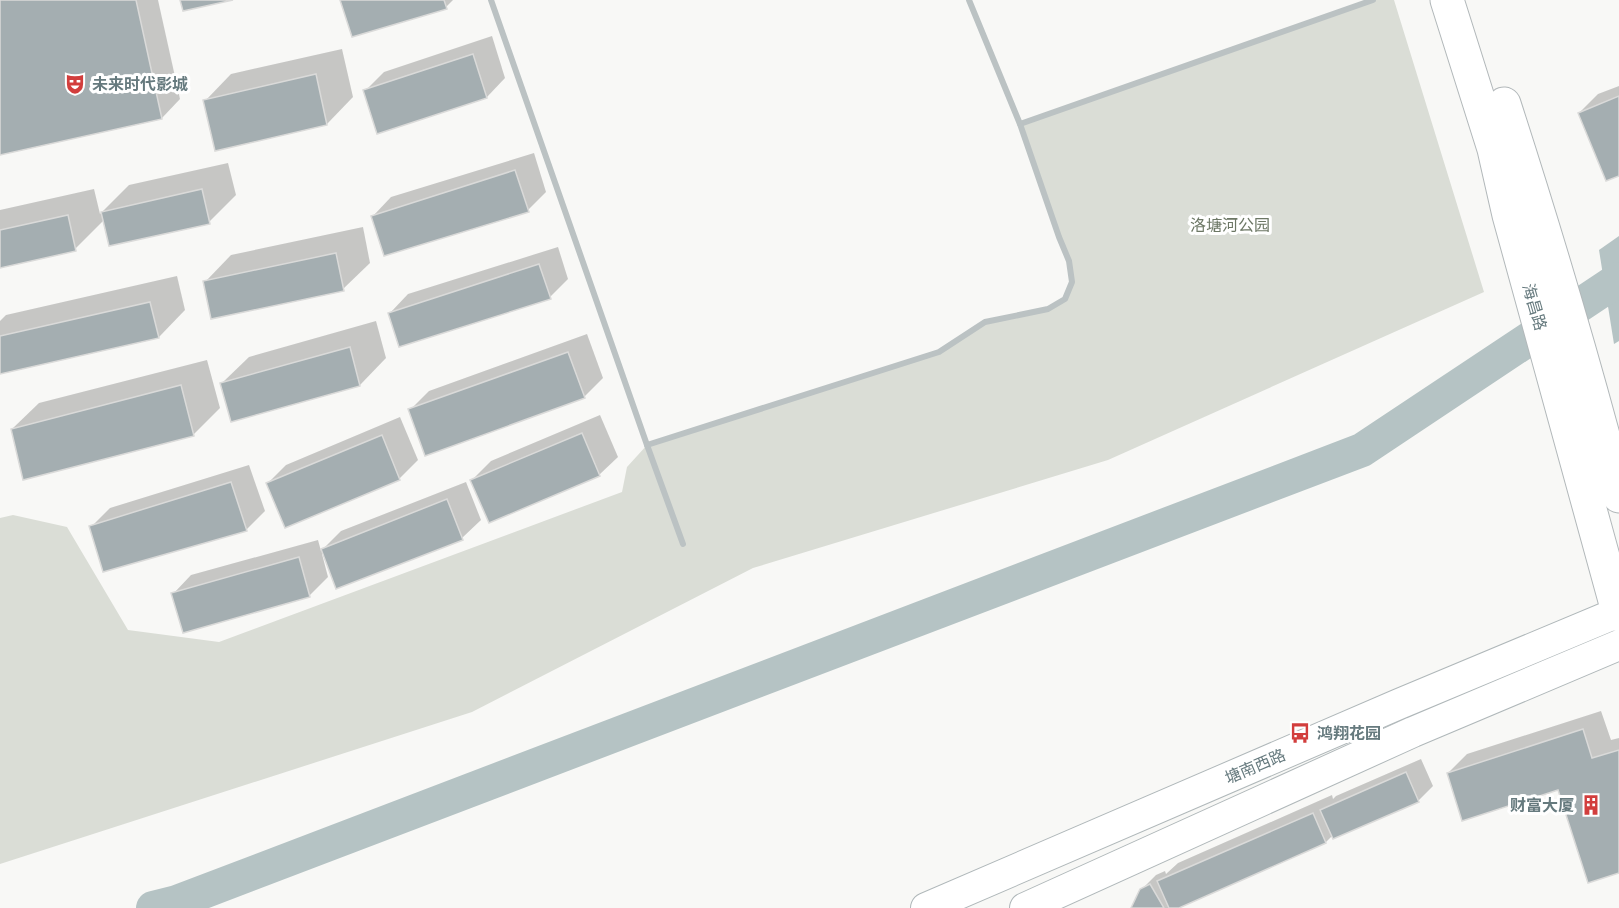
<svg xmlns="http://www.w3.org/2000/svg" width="1619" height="908" font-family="Poppins,'Noto Sans SC',sans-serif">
<rect width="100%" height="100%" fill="#f8f8f6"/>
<polygon fill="#daddd6" points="1373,0 1394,0 1484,292 1108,460 753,568 472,712 0,864 0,518 13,515 67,527 128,630 219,642 622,492 627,467 647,445 939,352 985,322 1048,309 1065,299 1072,282 1069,261 1020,124"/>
<polygon fill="#b5c3c4" points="1619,236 1619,341 1614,344 1599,250"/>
<g fill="#0003">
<polygon points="0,0 158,0 180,99 162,118 0,154"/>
<polygon points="342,0 453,0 446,7"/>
<polygon points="492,36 505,78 487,97 378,132 365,91 384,72"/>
<polygon points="342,49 353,97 327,124 205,101 231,74"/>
<polygon points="1619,86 1619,174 1579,113 1598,94"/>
<polygon points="534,153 546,192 528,210 373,216 391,197"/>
<polygon points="228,163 236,195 209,222 104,220 75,249 0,267 0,210 94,189 100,214 129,185"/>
<polygon points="363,227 370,263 343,289 205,282 231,255"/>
<polygon points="558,247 568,279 550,297 390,313 408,294"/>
<polygon points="177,276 185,310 159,337 0,372 0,321 6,315"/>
<polygon points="376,321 386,358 360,385 232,420 222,383 249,357"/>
<polygon points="587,334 603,378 584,397 410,410 429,391"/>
<polygon points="207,360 220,408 193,435 12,429 39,403"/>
<polygon points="600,415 618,457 599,475 472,480 491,461"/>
<polygon points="400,417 418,460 400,478 286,526 268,483 286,465"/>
<polygon points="249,465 265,511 246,530 91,527 110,508"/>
<polygon points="466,482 481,520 462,538 322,554 328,577 310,595 184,631 173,594 191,575 318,540 321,551 341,531"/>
<polygon points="1601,711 1611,740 1619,738 1619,871 1559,788 1448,773 1467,754"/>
<polygon points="1421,759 1433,786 1419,800 1334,837 1333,835 1326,842 1176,908 1133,908 1141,890 1156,875 1165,871 1166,874 1178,863 1332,795 1333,799 1336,796"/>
</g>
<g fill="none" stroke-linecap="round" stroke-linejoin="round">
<polyline stroke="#b5c3c4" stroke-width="20" points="177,902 181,908"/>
<polyline stroke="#b5c3c4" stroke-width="34" points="153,908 177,902 1362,450 1619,279"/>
</g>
<g fill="#a4aeb1" stroke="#dadad9" stroke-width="1.5">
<polygon points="0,0 136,0 162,119 0,155"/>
<polygon points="180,0 233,0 183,11"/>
<polygon points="340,0 444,0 447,9 352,37"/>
<polygon points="473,54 487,98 377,134 363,90"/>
<polygon points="316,74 327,125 215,151 203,100"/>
<polygon points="1619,96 1619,176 1606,181 1578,113"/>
<polygon points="515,170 529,212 384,256 371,216"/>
<polygon points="202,189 210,224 109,246 101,212"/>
<polygon points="68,215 76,251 0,268 0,230"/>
<polygon points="336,253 344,291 211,319 203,281"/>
<polygon points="539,264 551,299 399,347 388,313"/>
<polygon points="150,302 159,338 0,374 0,336"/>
<polygon points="350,347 360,386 231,422 220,383"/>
<polygon points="568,352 585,398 425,456 408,409"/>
<polygon points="181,385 194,436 23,480 11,429"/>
<polygon points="582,433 600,476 489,523 470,480"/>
<polygon points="382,435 400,480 285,528 266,483"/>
<polygon points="231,482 247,531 103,572 89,526"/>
<polygon points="447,499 463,540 336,589 321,549"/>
<polygon points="299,557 310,597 183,633 171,593"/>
<polygon points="1583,729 1592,758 1619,750 1619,873 1588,883 1558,790 1462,821 1447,773"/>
<polygon points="1406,772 1419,802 1333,839 1320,810"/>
<polygon points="1313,813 1326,843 1179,908 1169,908 1157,881"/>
<polygon points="1150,884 1164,908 1131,908 1140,889"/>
</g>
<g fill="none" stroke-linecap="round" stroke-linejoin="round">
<g stroke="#b0b8ba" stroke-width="32">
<g id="secondary">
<polyline points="926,908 1399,704 1619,612"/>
<polyline points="1025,908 1413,732 1619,645"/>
</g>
</g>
<g stroke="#b2b8ba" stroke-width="35">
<g id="primary">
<polyline points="1447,0 1494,149 1509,215 1619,615"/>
<path d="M1504,104c42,130 81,260 115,392"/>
</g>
</g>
<g stroke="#bbc2c3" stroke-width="6">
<polyline points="491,0 647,445 683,544"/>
<polyline points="1020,124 1373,0"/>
<polyline points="647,445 939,352 985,322 1048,309 1065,299 1072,282 1069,261 1059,237 1020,124 969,0"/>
</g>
<use href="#secondary" stroke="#fff" stroke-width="30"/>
<use href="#primary" stroke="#fff" stroke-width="33"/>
</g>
<defs>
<g id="theatre-bare" transform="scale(1.62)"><path d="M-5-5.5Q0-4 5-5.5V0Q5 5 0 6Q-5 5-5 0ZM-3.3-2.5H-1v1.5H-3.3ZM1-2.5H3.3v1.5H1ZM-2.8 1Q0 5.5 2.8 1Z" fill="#d23e3d" stroke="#fff" stroke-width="2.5" paint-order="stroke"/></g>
<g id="bus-bare" transform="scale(1.62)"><path d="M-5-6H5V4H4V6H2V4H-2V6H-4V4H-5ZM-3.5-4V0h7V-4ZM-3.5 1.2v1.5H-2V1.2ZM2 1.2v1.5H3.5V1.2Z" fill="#d23e3d" stroke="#fff" stroke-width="2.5" paint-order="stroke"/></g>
<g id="building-bare" transform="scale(1.62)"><path d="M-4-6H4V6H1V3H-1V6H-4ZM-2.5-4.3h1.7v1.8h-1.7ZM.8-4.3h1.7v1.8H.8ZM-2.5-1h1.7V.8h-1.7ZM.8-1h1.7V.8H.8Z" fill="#d23e3d" stroke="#fff" stroke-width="2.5" paint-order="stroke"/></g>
</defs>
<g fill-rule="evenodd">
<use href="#theatre-bare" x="75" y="84"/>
<use href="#bus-bare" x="1300" y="733"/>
<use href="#building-bare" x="1591" y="805"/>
</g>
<g text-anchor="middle" stroke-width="6" stroke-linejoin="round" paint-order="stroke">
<g font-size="16" font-weight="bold" fill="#667a7e" stroke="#fff" text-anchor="start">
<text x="92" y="90">未来时代影城</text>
<text x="1317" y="739">鸿翔花园</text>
<text x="1574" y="811" text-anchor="end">财富大厦</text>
</g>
<g font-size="16" fill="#6c7765" stroke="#fff">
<text x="1230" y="231">洛塘河公园</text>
</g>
<g font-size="16" fill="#667a7e" stroke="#fff">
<text transform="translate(1535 307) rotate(74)" y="6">海昌路</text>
<text transform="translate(1255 766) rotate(-23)" y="6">塘南西路</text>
</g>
</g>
</svg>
